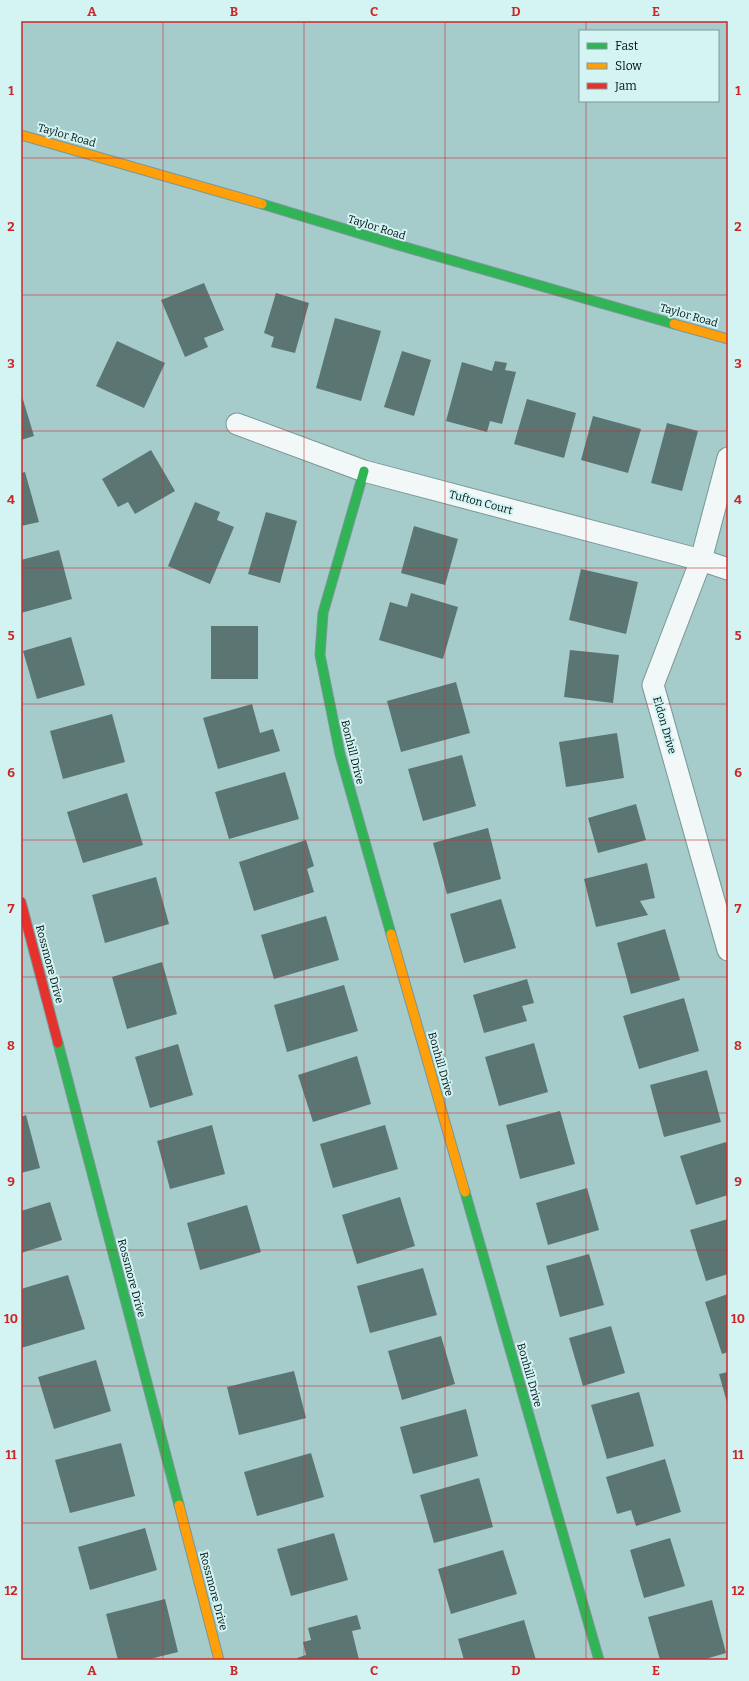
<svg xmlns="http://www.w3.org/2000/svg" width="749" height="1681" font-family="Bitter,serif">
<rect width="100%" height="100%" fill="#a6cbcb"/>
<g fill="#5b7573">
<polygon points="204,283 224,330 204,338 208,347 185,357 161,300"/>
<polygon points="276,293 309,303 295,353 271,347 274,337 264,333"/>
<polygon points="335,318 381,331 361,401 316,388"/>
<polygon points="117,341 165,363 144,408 96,386"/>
<polygon points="402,351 431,360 414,416 384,407"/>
<polygon points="495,361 507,363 505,370 516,372 502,424 490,421 487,432 446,421 462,362 492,371"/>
<polygon points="21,393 34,436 21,440"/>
<polygon points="527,399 576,413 564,458 514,444"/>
<polygon points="593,416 641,429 628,473 581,460"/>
<polygon points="667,423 698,431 682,491 651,483"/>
<polygon points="151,450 175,491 135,514 128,502 118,507 102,479"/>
<polygon points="25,472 39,522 21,526 21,473"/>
<polygon points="195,502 220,512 217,520 234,527 210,584 168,566"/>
<polygon points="266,512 297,521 280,583 248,574"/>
<polygon points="414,526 458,539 445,585 401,573"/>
<polygon points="59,550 72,599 21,613 21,560"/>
<polygon points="581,569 638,582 626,634 569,620"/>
<polygon points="411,593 458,607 443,659 379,640 390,602 407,607"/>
<rect x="211" y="626" width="47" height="53"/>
<polygon points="71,637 85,685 37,699 23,651"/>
<polygon points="570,650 619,655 613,703 564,697"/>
<polygon points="456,682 470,733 401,752 387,701"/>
<polygon points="252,704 260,733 273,729 280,751 218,769 203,718"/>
<polygon points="112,714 125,762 63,779 50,731"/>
<polygon points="617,733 624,778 566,787 559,742"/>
<polygon points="462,755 476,806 423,821 408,769"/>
<polygon points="285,772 299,819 229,839 215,792"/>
<polygon points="127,793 143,845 83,863 67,812"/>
<polygon points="636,804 646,840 598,853 588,818"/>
<polygon points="488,828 501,879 447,894 433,843"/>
<polygon points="306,840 314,866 307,869 314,892 254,911 239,862"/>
<polygon points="647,863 655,898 640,901 648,915 596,927 584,879"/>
<polygon points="156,877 169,924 105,943 92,895"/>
<polygon points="501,899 516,948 464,963 450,914"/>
<polygon points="326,916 339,960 274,979 261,935"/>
<polygon points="665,929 680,980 631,994 617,943"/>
<polygon points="162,962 177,1014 127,1029 112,977"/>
<polygon points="527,979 534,1003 522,1006 527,1021 484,1033 473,995"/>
<polygon points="344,985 358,1031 287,1052 274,1005"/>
<polygon points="684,998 699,1051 639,1069 623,1016"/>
<polygon points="534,1043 548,1092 499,1106 485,1057"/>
<polygon points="178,1044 193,1095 150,1108 135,1057"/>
<polygon points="357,1056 371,1104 313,1122 298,1075"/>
<polygon points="707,1070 721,1122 664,1137 650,1085"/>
<polygon points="560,1111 575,1164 520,1179 506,1125"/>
<polygon points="26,1115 40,1168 21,1173 21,1117"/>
<polygon points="212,1125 225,1174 170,1189 157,1141"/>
<polygon points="385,1125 398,1169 333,1188 320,1144"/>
<polygon points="726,1142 728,1148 728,1195 696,1205 680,1156"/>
<polygon points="587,1188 599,1230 548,1245 536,1203"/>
<polygon points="400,1197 415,1246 357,1264 342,1215"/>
<polygon points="50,1202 62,1240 21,1253 21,1211"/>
<polygon points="247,1205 261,1252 200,1270 187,1223"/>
<polygon points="728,1219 728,1274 706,1281 690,1230"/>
<polygon points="589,1254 604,1305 560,1317 546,1266"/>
<polygon points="423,1268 437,1315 370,1333 357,1286"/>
<polygon points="68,1275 85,1329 21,1348 21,1289"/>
<polygon points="728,1294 728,1352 722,1354 705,1302"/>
<polygon points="611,1326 625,1373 583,1386 569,1338"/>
<polygon points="441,1336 455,1384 402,1400 388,1351"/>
<polygon points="96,1360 111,1411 54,1429 38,1377"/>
<polygon points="294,1371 306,1418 239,1435 227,1387"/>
<polygon points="728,1372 728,1406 719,1374"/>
<polygon points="639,1392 654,1446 607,1459 591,1405"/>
<polygon points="466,1409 478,1456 413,1474 400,1427"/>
<polygon points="121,1443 135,1496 70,1513 55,1460"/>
<polygon points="311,1453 324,1497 257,1516 244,1472"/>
<polygon points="665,1459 681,1512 636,1526 631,1510 617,1514 606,1477"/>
<polygon points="479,1478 493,1527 434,1543 420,1495"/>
<polygon points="145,1528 157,1570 90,1590 78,1547"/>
<polygon points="334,1533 348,1580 291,1596 277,1549"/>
<polygon points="670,1538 685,1586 644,1598 630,1550"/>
<polygon points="503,1550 517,1594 451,1614 438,1569"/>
<polygon points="165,1599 178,1652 146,1660 118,1660 106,1614"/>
<polygon points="712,1600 726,1653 702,1660 660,1660 648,1617"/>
<polygon points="357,1615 361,1629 352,1631 359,1660 297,1660 297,1658 306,1655 303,1642 311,1640 308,1628"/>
<polygon points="524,1620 536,1660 464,1660 458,1639"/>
</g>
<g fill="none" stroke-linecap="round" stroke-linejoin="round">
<g stroke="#799797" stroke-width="23">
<g id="street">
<polyline points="237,424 364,471 701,560 728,569"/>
<polyline points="728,458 701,560 653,685 728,950"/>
</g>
</g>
<g stroke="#799797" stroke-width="11">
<g id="fast">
<polyline points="262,204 391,243 674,324"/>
<polyline points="364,471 323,613 320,655 340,754 391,934"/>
<polyline points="58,1043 179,1505"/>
<polyline points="465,1192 599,1660"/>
</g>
</g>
<g stroke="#799797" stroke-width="11">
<g id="slow">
<polyline points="21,135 262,204"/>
<polyline points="674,324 728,339"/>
<polyline points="391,934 465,1192"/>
<polyline points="179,1505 219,1660"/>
</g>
</g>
<g stroke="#799797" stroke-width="11">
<polyline id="jam" points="21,902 58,1043"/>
</g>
<use href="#street" stroke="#f2f7f7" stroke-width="21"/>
<use href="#fast" stroke="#30b455" stroke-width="9"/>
<use href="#slow" stroke="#ff9f0a" stroke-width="9"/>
<use href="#jam" stroke="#e5322d" stroke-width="9"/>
</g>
<path fill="none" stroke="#cb2727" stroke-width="1" stroke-opacity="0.55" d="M163,21v1639M304,21v1639M445,21v1639M586,21v10M586,101v1559M21,158h707M21,295h707M21,431h707M21,568h707M21,704h707M21,840h707M21,977h707M21,1113h707M21,1250h707M21,1386h707M21,1523h707"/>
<g text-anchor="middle" stroke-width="4" stroke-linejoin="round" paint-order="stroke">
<g font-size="11" fill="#001010" stroke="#d4f4f4">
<text transform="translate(67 135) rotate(16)" y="4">Taylor Road</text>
<text transform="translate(377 227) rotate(17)" y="4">Taylor Road</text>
<text transform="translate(689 315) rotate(16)" y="4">Taylor Road</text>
<text transform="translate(481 502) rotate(15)" y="4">Tufton Court</text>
<text transform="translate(665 725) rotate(74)" y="4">Eldon Drive</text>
<text transform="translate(353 752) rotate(76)" y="4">Bonhill Drive</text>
<text transform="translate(50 964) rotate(75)" y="4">Rossmore Drive</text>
<text transform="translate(441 1064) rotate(74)" y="4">Bonhill Drive</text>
<text transform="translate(132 1278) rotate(75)" y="4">Rossmore Drive</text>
<text transform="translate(530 1375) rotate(74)" y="4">Bonhill Drive</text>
<text transform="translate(214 1591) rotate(75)" y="4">Rossmore Drive</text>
</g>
</g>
<rect width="749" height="1681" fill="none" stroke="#d4f4f4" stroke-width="44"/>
<rect x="579" y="30" width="140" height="72" fill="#d4f4f4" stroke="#7f9999"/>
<rect x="587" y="43" width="20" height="6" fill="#30b455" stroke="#7f9999"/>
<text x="615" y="50" font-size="12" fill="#001010">Fast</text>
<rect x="587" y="63" width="20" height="6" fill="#ff9f0a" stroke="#7f9999"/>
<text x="615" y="70" font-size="12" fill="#001010">Slow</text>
<rect x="587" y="83" width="20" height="6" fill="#e5322d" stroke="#7f9999"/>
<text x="615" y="90" font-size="12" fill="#001010">Jam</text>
<rect x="22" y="22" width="705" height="1637" fill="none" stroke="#cb2727" stroke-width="1.5"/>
<g font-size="13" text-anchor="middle" font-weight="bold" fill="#cb2727">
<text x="92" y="16">A</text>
<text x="234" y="16">B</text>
<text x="374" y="16">C</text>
<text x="516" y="16">D</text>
<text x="656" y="16">E</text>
<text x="11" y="95">1</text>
<text x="738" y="95">1</text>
<text x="11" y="231">2</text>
<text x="738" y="231">2</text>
<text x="11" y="368">3</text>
<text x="738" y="368">3</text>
<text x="11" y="504">4</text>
<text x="738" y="504">4</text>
<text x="11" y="640">5</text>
<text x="738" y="640">5</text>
<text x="11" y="777">6</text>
<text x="738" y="777">6</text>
<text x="11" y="913">7</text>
<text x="738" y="913">7</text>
<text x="11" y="1050">8</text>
<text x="738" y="1050">8</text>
<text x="11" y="1186">9</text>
<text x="738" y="1186">9</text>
<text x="11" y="1323">10</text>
<text x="738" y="1323">10</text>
<text x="11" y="1459">11</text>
<text x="738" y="1459">11</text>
<text x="11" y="1595">12</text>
<text x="738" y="1595">12</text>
<text x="92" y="1675">A</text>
<text x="234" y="1675">B</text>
<text x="374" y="1675">C</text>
<text x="516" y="1675">D</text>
<text x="656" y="1675">E</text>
</g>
</svg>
